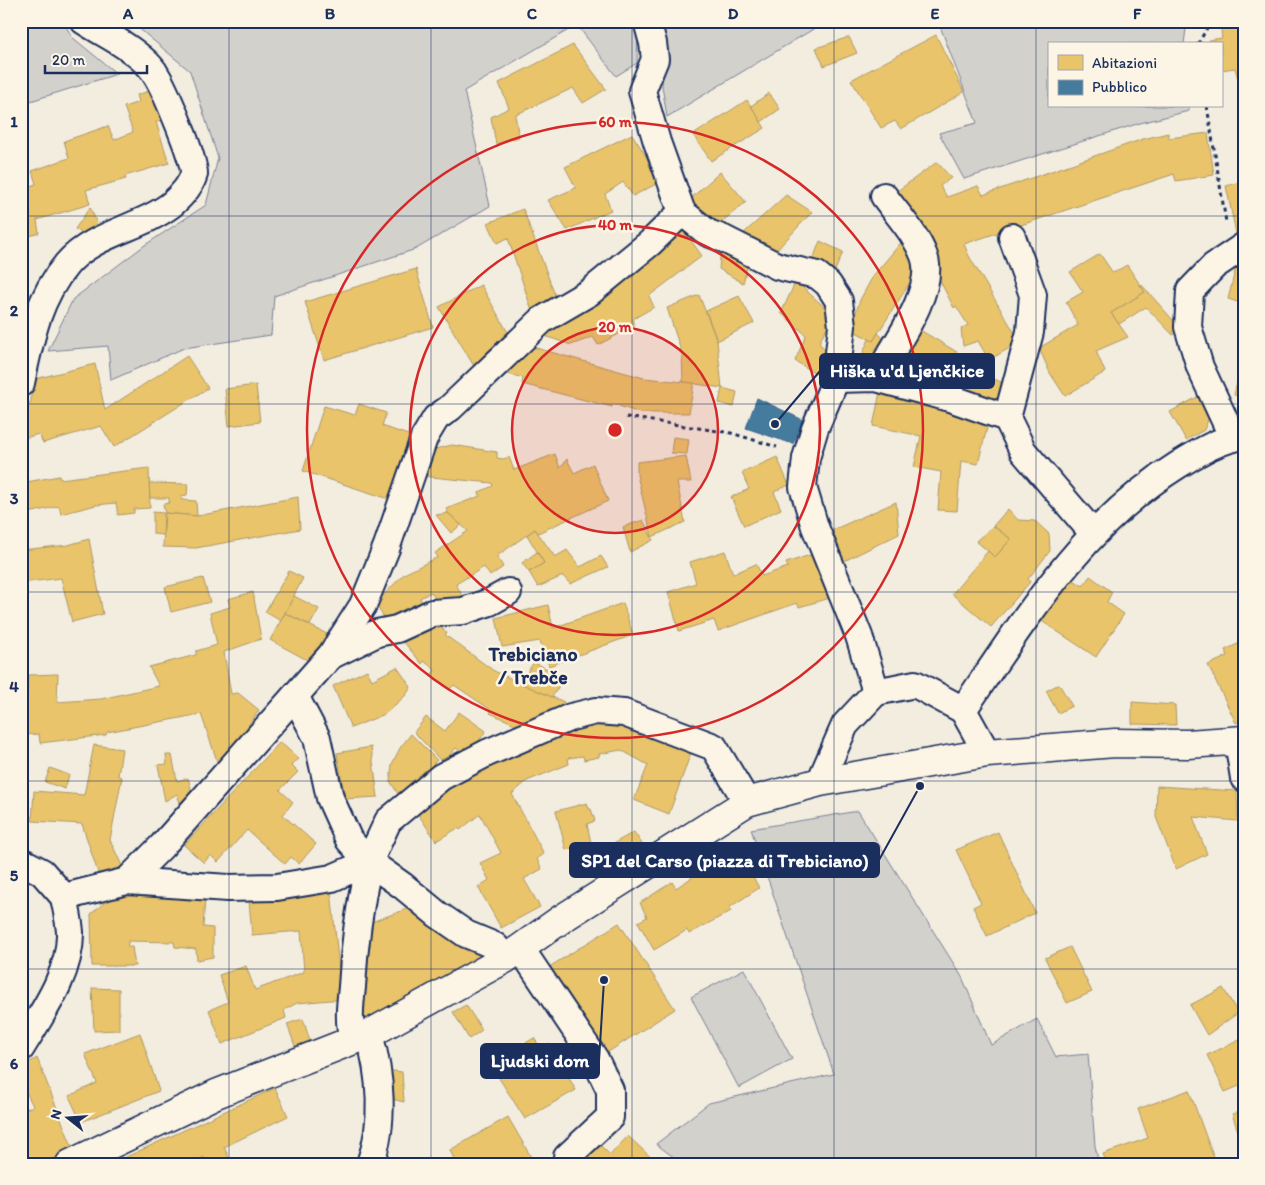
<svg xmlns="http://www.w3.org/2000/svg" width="1265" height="1185" font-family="Itim,sans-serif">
<rect width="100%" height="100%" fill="#f3ede0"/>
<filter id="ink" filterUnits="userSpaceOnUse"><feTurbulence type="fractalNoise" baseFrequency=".02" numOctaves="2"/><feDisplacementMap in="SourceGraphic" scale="10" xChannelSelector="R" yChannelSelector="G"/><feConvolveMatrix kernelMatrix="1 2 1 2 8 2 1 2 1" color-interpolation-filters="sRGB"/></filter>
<g filter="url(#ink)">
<g fill="#d3d1cc" stroke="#778095">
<polygon points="21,21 63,21 72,37 117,74 21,104"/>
<polygon points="130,21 634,21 638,32 637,63 616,76 577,25 464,91 490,206 416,249 274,296 271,335 184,348 111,380 108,346 48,351 73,299 145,245 206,205 218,158 190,71"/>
<polygon points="660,21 845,21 815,28 667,117 662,86 666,38"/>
<polygon points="938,21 1187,21 1184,44 1049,44 1049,106 1189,106 1189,111 1140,123 964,179 939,133 977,123"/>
<polygon points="858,811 962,977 991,1045 1037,1019 1056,1057 1088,1054 1095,1146 1099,1164 683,1164 656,1144 709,1103 834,1074 751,829"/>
<polygon points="744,969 792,1059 739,1088 691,997"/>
</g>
<g fill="#e9c46a" stroke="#ab9766">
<polygon points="1244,21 1244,78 1238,79 1235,68 1221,70 1221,44 1210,44 1209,40 1222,38 1220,22"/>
<polygon points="936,35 964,92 901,129 895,121 881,128 851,80"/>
<polygon points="849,37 857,53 824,66 816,48"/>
<polygon points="573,45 606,89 583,103 573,88 515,115 519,137 496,144 491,117 509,108 499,83"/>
<polygon points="158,88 168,117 156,122 169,163 125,176 126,179 86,190 90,204 37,220 39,233 21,239 21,189 36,184 32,171 69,158 64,141 108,126 114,140 133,132 124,107 139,102 137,95"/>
<polygon points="769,93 780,109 761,122 751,106"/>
<polygon points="747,100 765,128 711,161 693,135"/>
<polygon points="1168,133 1169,138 1208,133 1214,175 1176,181 1174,174 964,244 969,256 1020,342 989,360 978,341 963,346 961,329 968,325 956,306 954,308 936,273 940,271 916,217 896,192 937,162 951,178 940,186 947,197 978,186 983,195 1143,139"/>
<polygon points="632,134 662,181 633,196 623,182 605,194 611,210 567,230 548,200 576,188 565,167"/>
<polygon points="720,172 746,202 713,229 689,200"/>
<polygon points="1244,181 1244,235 1237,238 1226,186"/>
<polygon points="786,195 812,212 772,255 743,234"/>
<polygon points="90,207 97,223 87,236 75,229"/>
<polygon points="523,209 559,306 534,317 508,238 497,243 488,223"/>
<polygon points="682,228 702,256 649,296 654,307 633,319 634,326 598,345 593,337 571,345 542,335 558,316 636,274 633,269"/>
<polygon points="904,239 921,265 873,341 850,329 860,300 873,276"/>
<polygon points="820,241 843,252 834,273 812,262"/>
<polygon points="721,246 749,260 743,283 719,269"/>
<polygon points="1100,254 1113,273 1127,265 1145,292 1111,313 1128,337 1096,351 1105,372 1065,396 1050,373 1039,348 1078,325 1066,302 1083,292 1070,272"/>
<polygon points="1238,259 1244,261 1244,304 1228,299"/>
<polygon points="416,269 433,327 324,360 305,302"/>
<polygon points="796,281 833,315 819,343 827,351 817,374 795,361 806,335 781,313"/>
<polygon points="1141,284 1180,328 1173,335 1146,307 1119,324 1111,313 1145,292 1140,285"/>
<polygon points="481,285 511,338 475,368 439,307"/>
<polygon points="699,295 717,341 722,388 683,382 682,354 667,308"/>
<polygon points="739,296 754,323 717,341 706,311"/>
<polygon points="920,330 967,358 952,381 904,358"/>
<polygon points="878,333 887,342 874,362 862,355 869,339 873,341"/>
<polygon points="529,346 644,378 694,383 689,413 640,413 613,404 612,407 522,384 523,378 508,374"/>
<polygon points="1244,353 1244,397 1234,395"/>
<polygon points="187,356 208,388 114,447 101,426 43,443 39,434 21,439 21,407 31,402 31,380 95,364 105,410"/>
<polygon points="967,366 1007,385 995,408 961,392"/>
<polygon points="256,385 260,422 229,426 225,389"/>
<polygon points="722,388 737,392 734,407 719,403"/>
<polygon points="880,392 989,420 978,464 961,461 957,511 938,510 941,472 914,467 921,436 873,426"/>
<polygon points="1203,394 1210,415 1204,430 1186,440 1170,412"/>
<polygon points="359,404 386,413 382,426 411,436 389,499 303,471 324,406 355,415"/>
<polygon points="673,437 689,439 687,454 671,453"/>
<polygon points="452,445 497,452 497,458 503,459 509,457 514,470 555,454 560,468 567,459 574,473 593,464 608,501 538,533 535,529 497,556 503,567 490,576 484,567 456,584 463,597 441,607 431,592 420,598 426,609 390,626 375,604 404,574 438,557 435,553 468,531 448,513 446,509 480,496 479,492 493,486 492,483 421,476 435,449"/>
<polygon points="686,456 691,482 677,482 685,522 652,537 637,475 637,462"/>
<polygon points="777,457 789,485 774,492 781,509 744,526 731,497 749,489 742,473"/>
<polygon points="149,468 150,508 134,509 134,513 118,515 116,503 96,505 61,514 59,506 25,514 21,510 21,483 59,476 60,479"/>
<polygon points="149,483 188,484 187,495 181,496 182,500 196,501 197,516 165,513 163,504 169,503 169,498 150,498"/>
<polygon points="298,497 300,529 196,548 163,547 165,513 197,516"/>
<polygon points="896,502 899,534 842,562 828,532"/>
<polygon points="1008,509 1018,520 1035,521 1049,534 1050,551 1028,579 1030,582 991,627 952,594 988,551 995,557 1011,539 993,526"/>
<polygon points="153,512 164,513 163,535 153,534"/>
<polygon points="448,513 461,525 451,533 436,515"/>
<polygon points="643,520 653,540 630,552 623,527"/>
<polygon points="993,526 1011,539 995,557 976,541"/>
<polygon points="535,529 555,557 567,550 580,567 601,556 608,567 570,584 563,576 538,587 529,572 544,563 527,535"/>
<polygon points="89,539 103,614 72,622 61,578 21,583 21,550 68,545"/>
<polygon points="725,551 733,574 756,564 762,576 788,567 786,563 816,553 830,598 799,607 797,603 718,631 714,620 679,631 668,592 696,583 690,562"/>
<polygon points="537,552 544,563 529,572 522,563"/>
<polygon points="289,571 303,578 281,621 265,612"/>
<polygon points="1090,576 1112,592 1107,602 1124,614 1096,657 1040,620 1069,577 1083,586"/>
<polygon points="203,578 210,602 171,612 165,587"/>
<polygon points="253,592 261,639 224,652 231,694 238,693 259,710 232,750 218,764 201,714 107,732 106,735 40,743 39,734 24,735 28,675 58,674 57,702 101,699 159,686 149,667 196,655 196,651 217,645 210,613 230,607 228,599"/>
<polygon points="294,596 319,609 310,625 285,613"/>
<polygon points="623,603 633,635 549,666 540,641 502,647 496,618 548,605 553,628"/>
<polygon points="285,613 329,635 317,656 309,661 270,640"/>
<polygon points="435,622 447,633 445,635 494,671 564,702 557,713 549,709 542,726 531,731 490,713 491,710 454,685 450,689 431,675 435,670 424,661 422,664 403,641"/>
<polygon points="1244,641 1244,719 1236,723 1208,665 1228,656 1225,650"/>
<polygon points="534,662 564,678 552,697 520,683"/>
<polygon points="397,667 411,687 406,695 385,714 351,728 333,686 367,670 372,680"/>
<polygon points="1059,684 1072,706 1058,713 1046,691"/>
<polygon points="1132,702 1175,705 1176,725 1132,724"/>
<polygon points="459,712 486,731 468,756 456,748 443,763 414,732 426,717 445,731"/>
<polygon points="619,720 693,747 669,814 634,800 648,765 621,750 599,754 599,757 584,760 583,756 568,758 569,764 527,781 512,794 544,854 537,859 542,869 524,879 540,907 501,928 478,887 489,880 480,863 501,853 480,814 460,830 458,828 436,841 418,814 460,781 557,729"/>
<polygon points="411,734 437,760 400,797 390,781 392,764 400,748"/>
<polygon points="280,742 299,759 291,765 298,772 280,790 293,802 283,815 316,844 299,864 291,857 285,864 247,830 218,862 210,855 204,863 184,845"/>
<polygon points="94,745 122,749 118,776 122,777 110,840 124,870 100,879 82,824 32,821 34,791 84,795"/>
<polygon points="371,747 378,797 345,799 337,753"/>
<polygon points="166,755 172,755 177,781 188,778 192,792 180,803 177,794 165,801 158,765 167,764"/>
<polygon points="50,768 69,775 65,789 45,782"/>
<polygon points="1157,786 1237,791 1238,821 1193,817 1207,854 1176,869 1156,817"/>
<polygon points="587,803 589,809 591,809 595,821 587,824 591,843 566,850 556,811"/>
<polygon points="634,832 642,844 619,860 609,846"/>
<polygon points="998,832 1035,913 987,936 973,907 981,903 956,850"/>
<polygon points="728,853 736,867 746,863 759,888 730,907 731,911 689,934 687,930 654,950 638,922 647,917 640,903 672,882 676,888 694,876 693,872"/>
<polygon points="331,890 342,999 297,1003 284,1010 286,1018 222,1044 209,1010 228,1002 219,975 246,966 255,990 304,972 301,931 252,935 249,901 297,898"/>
<polygon points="127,892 128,895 205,898 203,927 213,928 213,957 197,960 196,949 175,947 174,942 128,941 128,947 132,947 135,966 92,966 91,914 106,901"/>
<polygon points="412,907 484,955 361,1021 366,924"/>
<polygon points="619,923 675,1009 602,1056 546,969"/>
<polygon points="1070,947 1092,992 1067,1003 1045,958"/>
<polygon points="92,988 119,989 119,1030 94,1031"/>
<polygon points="1223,988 1238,1013 1207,1035 1190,1005"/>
<polygon points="466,1005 482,1030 469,1039 453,1012"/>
<polygon points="303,1019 310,1041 295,1046 287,1024"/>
<polygon points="140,1033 159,1091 81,1122 69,1096 97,1083 85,1054"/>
<polygon points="534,1038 541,1048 549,1044 576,1090 525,1119 490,1064"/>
<polygon points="1244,1038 1244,1084 1225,1092 1207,1055"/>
<polygon points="37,1058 73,1149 44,1164 21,1164 21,1111 33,1106 21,1082 21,1067"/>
<polygon points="386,1070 402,1072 404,1102 388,1098"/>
<polygon points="275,1088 288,1116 224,1147 231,1162 208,1164 204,1157 189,1164 188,1161 182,1164 111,1164"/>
<polygon points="1189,1090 1216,1164 1107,1164 1103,1154 1148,1138 1138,1109"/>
<polygon points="1244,1111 1244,1149 1232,1114"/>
<polygon points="508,1117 535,1164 456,1164 450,1150"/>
<polygon points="628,1136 658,1164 577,1164 598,1143 610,1155"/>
</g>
<polygon fill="#457b9d" stroke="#38648a" points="757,398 803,420 793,444 746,428"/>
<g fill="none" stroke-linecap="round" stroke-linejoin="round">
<g stroke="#1b2f5e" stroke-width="30">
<g id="minor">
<polyline points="647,21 653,43 655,59 642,91 657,142 682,212 708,233 724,239 777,266 817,275 828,284 839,301 842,326 836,379 815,428 806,458 803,487 815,527 859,636 876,692 845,725 820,782"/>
<path d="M876,378c16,-29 61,-88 48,-122 -8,-22 -27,-42 -40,-60"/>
<polyline points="836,379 876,378 953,399 1007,418 1023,451 1093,533"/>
<path d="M21,383c9,-43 17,-85 46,-119 26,-31 73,-35 105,-60 8,-7 19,-19 22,-30 2,-12 -30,-87 -38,-99 -3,-6 -10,-13 -15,-17 -16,-15 -39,-25 -57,-37"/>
<polyline points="1007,418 1030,332 1033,295 1012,237"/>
<polyline points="1233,438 1200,367 1188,327 1190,291 1214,266 1244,246"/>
<polyline points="332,655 377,633 397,629 432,613 463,611 490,602 508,592"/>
<polyline points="876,692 915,684 963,710 987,753"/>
<polyline points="295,696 317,738 330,798 349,840 369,862 403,886 437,914 466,934 495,946 505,959"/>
<path d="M963,710c62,-91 119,-185 215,-245 21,-13 42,-26 66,-29"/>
<polyline points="1238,741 1244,778"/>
<polyline points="21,861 42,872 64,897 127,881 228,888 277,887 332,878 369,862 388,821 441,777 487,753 571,717 596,711 624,713 714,747 747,802"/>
<polyline points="127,881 162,846 331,655 363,605 387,546 424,438 436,418 450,408 542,320 590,292 650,243 682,212"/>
<polyline points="521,949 595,1059 610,1090 610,1117 567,1157"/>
<path d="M369,1034c12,41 16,89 1,130"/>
<path d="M353,1040c-5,-18 -3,-35 -1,-53 2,-43 8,-84 17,-125"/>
<path d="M21,1048c21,-35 50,-74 49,-116 -1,-12 -4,-24 -6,-35"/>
</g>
</g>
<g stroke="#1b2f5e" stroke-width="31">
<polyline id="secondary" points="70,1164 216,1094 369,1034 505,959 563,918 747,802 820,782 987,753 1115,743 1188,744 1244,740"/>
</g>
<g stroke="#1b2f5e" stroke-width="3" stroke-dasharray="4 4" stroke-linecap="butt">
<polyline points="1198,44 1211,21"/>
<polyline points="1207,106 1226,222"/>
<polyline points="626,417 731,433 777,447"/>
</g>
<use href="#minor" stroke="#fcf5e5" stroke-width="26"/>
<use href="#secondary" stroke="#fcf5e5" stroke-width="28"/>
</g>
</g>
<path fill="none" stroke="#1b2f5e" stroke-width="1" stroke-opacity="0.55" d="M229,21v1143M431,21v1143M632,21v1143M834,21v1143M1036,21v1143M21,216h1223M21,404h1223M21,592h1223M21,781h1223M21,969h1223"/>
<circle cx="615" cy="430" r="103" fill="#d62828" fill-opacity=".12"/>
<g fill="none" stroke="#d62828" stroke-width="2.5">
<circle cx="615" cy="430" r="103"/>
<circle cx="615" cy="430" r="205"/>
<circle cx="615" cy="430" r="308"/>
</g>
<g text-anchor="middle" stroke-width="5" stroke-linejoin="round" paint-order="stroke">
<g font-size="20" font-weight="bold" fill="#1b2f5e" stroke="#fcf5e5">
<text x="533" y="661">Trebiciano<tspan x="533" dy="23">/ Trebče</tspan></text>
</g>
</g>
<circle cx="615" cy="430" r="8" fill="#d62828" stroke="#fcf5e5" stroke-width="2.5"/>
<g font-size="15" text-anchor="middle" font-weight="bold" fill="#d62828" stroke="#fcf5e5" stroke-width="5" stroke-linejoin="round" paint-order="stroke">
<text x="615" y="127">60 m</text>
<text x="615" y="230">40 m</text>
<text x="615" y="332">20 m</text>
</g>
<path fill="none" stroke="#1b2f5e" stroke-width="2" d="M775 424L820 371M920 786L879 860M604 980L599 1061"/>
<g fill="#1b2f5e" stroke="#fcf5e5" stroke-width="2">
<circle cx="775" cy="424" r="5"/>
<circle cx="920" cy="786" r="5"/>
<circle cx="604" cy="980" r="5"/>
</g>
<g fill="#1b2f5e" stroke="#1b2f5e" stroke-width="2">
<rect x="820" y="354" width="174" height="34" rx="5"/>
<rect x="570" y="843" width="309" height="34" rx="5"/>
<rect x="481" y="1044" width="118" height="34" rx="5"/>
</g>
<g font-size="19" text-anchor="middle" font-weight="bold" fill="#fff">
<text x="907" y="377">Hiška u'd Ljenčkice</text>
<text x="725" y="867">SP1 del Carso (piazza di Trebiciano)</text>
<text x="540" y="1067">Ljudski dom</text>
</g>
<rect width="1265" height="1185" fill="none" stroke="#fcf5e5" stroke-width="55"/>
<rect x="1048" y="42" width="175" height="65" fill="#fcf5e5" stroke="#a2a6af"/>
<rect x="1058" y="55" width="25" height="15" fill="#e9c46a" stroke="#a2a6af"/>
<text x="1092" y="68" font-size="15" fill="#1b2f5e">Abitazioni</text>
<rect x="1058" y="80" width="25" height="15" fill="#457b9d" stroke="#a2a6af"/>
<text x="1092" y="92" font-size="15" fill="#1b2f5e">Pubblico</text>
<g transform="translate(68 1118) rotate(287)" stroke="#fcf5e5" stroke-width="4" paint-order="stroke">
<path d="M0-4L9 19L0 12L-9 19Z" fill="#1b2f5e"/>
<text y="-8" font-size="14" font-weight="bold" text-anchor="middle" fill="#1b2f5e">N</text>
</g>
<path d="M45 65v8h102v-8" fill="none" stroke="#1b2f5e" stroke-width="2.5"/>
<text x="52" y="65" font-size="15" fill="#1b2f5e" stroke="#fcf5e5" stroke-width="4" paint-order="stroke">20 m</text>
<rect x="28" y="28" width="1210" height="1130" fill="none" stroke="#1b2f5e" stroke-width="2"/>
<g font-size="16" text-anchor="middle" font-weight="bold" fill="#1b2f5e">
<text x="128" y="19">A</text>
<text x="330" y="19">B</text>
<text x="532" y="19">C</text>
<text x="733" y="19">D</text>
<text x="935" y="19">E</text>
<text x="1137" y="19">F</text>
<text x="14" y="127">1</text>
<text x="14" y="316">2</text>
<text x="14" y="504">3</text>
<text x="14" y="692">4</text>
<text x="14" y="881">5</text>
<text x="14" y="1069">6</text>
</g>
</svg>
